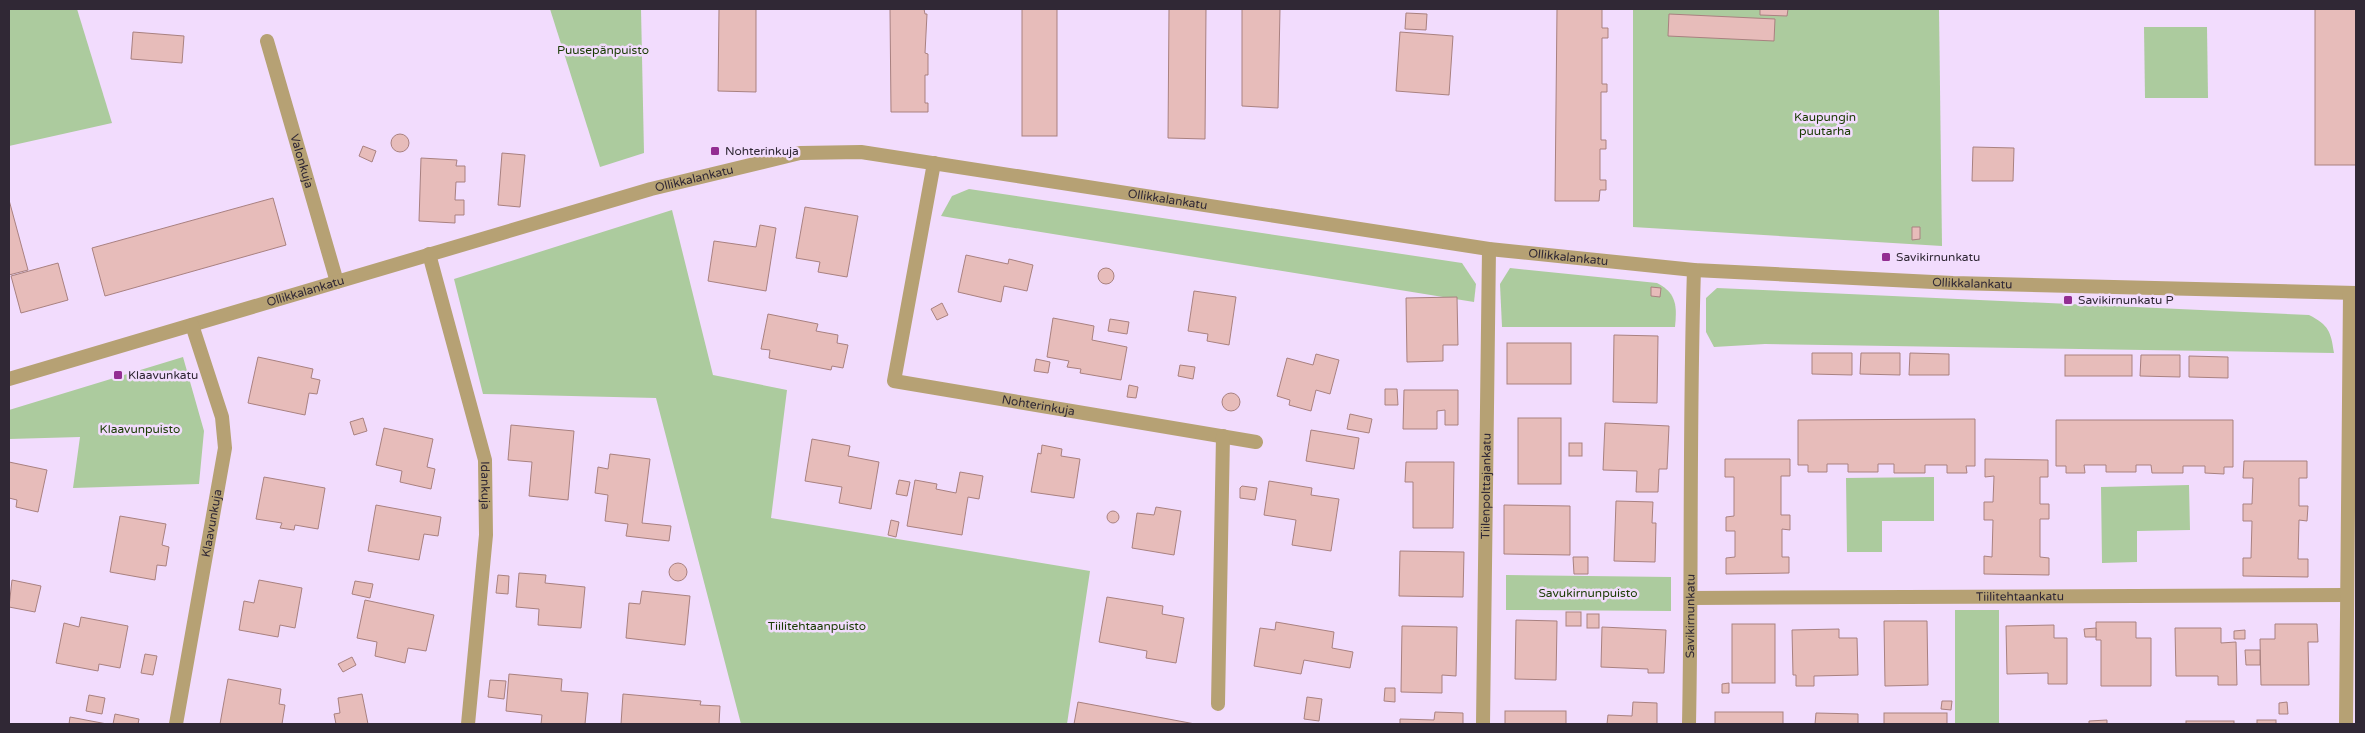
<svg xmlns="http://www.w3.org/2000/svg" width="2365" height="733" font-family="'Varela Round',sans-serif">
<rect width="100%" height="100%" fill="#f2dcfd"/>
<g fill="#accb9e">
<polygon points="9,9 77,9 112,123 9,146"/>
<polygon points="550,9 641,9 644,153 600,167"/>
<polygon points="1633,9 1939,9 1942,246 1633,227"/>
<polygon points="2144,27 2207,27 2208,98 2145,98"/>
<polygon points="969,189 1462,263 1476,284 1474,302 941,216 952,196"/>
<polygon points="672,210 713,375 787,390 771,518 1090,571 1067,724 741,724 656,398 483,394 454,279"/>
<path d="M1510,268l147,15c20,10 20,24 18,44h-173l-2,-43z"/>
<path d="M1717,288l592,27c20,10 22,17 25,38l-569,-9 -51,3 -8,-15v-34z"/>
<polygon points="183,357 204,431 199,484 73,488 80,437 9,439 9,410"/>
<polygon points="1934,477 1934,521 1882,521 1882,552 1847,552 1846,478"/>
<polygon points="2189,485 2190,530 2137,531 2137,562 2102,563 2101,487"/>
<polygon points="1506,575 1671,577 1671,611 1506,610"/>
<rect x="1955" y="610" width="44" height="114"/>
</g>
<g fill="#e7bcba" stroke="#a98180">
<polygon points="719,9 756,9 756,92 718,91"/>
<polygon points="890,9 924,9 925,14 927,14 925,53 928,54 928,75 925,75 925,103 928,103 928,112 891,112"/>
<rect x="1022" y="9" width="35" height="127"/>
<polygon points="1169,9 1206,9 1205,139 1168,138"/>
<polygon points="1242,9 1280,9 1278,108 1242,106"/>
<polygon points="1557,9 1602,9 1602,28 1608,28 1608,38 1602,38 1602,84 1607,84 1607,92 1601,92 1601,140 1606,140 1606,149 1600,149 1600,180 1606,180 1606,190 1600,190 1599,201 1555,201"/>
<polygon points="1760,9 1788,9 1787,16 1760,15"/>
<rect x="2315" y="9" width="41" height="156"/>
<polygon points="1406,13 1427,14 1426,30 1405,29"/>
<polygon points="1669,14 1775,19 1774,41 1668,36"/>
<polygon points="133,32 184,36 182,63 131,59"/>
<polygon points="1400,32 1453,36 1449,95 1396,91"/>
<circle cx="400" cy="143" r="9"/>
<polygon points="363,146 376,151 372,162 359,156"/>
<polygon points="1973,147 2014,148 2013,181 1972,181"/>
<polygon points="502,153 525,155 520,207 498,205"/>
<polygon points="421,158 457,160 456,166 465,166 465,182 456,182 455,200 464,200 464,215 455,215 455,223 419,221"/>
<polygon points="273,198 286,245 105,296 92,248"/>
<polygon points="9,200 28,270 9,275"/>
<polygon points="805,207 858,216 847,277 818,272 820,262 796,258"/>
<polygon points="760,225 776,228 766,291 708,281 714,241 756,247"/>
<polygon points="1912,227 1920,227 1920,239 1912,240"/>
<polygon points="966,255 1008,264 1009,259 1033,265 1027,291 1004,286 1001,302 958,292"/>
<polygon points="58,263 68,300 21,313 11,276"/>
<circle cx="1106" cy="276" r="8"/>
<polygon points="1651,287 1661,288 1660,297 1651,296"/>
<polygon points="1194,291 1236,297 1229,345 1207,341 1208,334 1188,331"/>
<polygon points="1457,297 1458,345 1443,345 1443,361 1407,362 1406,298"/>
<polygon points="942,303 948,315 937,320 931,309"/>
<polygon points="768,314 818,324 816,331 838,335 837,343 848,345 843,368 832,366 831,370 769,358 770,350 761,349"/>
<polygon points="1053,318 1094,326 1092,340 1127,347 1121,380 1080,373 1081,369 1067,367 1069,361 1047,357"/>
<polygon points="1110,319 1129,322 1127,334 1108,331"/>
<polygon points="1614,335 1658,336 1657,403 1613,402"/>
<rect x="1507" y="343" width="64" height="41"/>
<polygon points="1812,353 1852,353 1852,375 1812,374"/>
<polygon points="1861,353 1900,353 1900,375 1860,374"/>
<polygon points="1910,353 1949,354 1949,375 1909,375"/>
<polygon points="1316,354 1339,360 1330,394 1316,390 1311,411 1289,405 1290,400 1277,396 1287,358 1313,365"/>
<rect x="2065" y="355" width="67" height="21"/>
<polygon points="2141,355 2180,355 2180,377 2140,376"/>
<polygon points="2189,356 2228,357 2228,378 2189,377"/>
<polygon points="258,357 313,369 311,378 320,380 317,394 309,393 305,415 248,403"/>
<polygon points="1036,359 1050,362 1048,373 1034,371"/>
<polygon points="1180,365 1195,367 1193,379 1178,376"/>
<polygon points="1129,385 1138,387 1136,398 1127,397"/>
<polygon points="1385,389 1397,389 1398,405 1385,405"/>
<polygon points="1404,390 1458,390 1458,425 1445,425 1445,410 1437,411 1437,429 1403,429"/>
<circle cx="1231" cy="402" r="9"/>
<polygon points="1350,414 1372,419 1369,433 1347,429"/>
<polygon points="363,418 367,431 354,435 350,422"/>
<rect x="1518" y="418" width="43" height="66"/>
<polygon points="1975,419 1975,466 1966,466 1967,473 1947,473 1947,465 1925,465 1925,473 1894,473 1894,464 1878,464 1878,472 1848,472 1848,464 1827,464 1827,472 1808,472 1808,465 1798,465 1798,420"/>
<polygon points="2056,420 2233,420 2233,467 2224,467 2224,474 2205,473 2205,466 2183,466 2183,473 2152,473 2151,465 2136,465 2136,472 2106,472 2106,465 2084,465 2085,473 2066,473 2066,466 2056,466"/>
<polygon points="1605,423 1669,426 1667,469 1659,469 1658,492 1636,492 1637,471 1603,470"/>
<polygon points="511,425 574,431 568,500 529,496 532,462 508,460"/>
<polygon points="384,428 433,439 427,467 435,469 431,489 400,482 402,471 376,465"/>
<polygon points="1311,430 1359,438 1354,469 1306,461"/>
<polygon points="812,439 850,446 848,456 879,462 871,509 839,503 842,487 805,481"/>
<rect x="1569" y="443" width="13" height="13"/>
<polygon points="1042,445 1062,449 1061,456 1080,459 1074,498 1031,492 1038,453 1041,454"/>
<polygon points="610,454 650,459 642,523 671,526 669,541 626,536 628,524 605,521 608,495 595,493 598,467 608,469"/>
<polygon points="1725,459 1790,459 1790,476 1781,476 1781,515 1790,515 1790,530 1782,529 1782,557 1789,557 1789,573 1726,574 1726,558 1735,557 1735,531 1726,531 1726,517 1734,516 1734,477 1725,477"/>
<polygon points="1985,459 2048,460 2048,477 2040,477 2040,504 2049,504 2049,519 2040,519 2040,557 2049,558 2049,575 1984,574 1984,556 1992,557 1993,520 1984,520 1984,502 1993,502 1994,476 1985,477"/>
<polygon points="2244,461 2307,461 2307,478 2299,478 2299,506 2308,506 2307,521 2299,520 2298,559 2308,559 2308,577 2243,576 2243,558 2251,558 2252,521 2243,521 2243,504 2252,504 2253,478 2243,478"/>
<polygon points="9,462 47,470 38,512 16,507 17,500 9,498"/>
<polygon points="1406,462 1454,462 1453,528 1413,528 1413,482 1405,482"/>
<polygon points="960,472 983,476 979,499 968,497 962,535 907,526 915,480 937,484 936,489 956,493"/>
<polygon points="264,477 325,488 318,529 295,525 294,530 280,528 282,523 256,519"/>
<polygon points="899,480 910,482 907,496 896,494"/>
<polygon points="1269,481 1312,488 1311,495 1339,499 1331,551 1292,545 1296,520 1264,515"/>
<polygon points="1242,486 1257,488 1255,500 1240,498 1240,488"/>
<polygon points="1616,501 1653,502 1652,523 1656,523 1655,562 1614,561"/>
<polygon points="376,505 441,517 438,536 424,534 419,560 368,551"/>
<polygon points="1504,505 1570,506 1570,555 1504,554"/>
<polygon points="1156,507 1181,511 1174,555 1132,548 1137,513 1154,515"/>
<circle cx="1113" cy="517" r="6"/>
<polygon points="120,516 166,524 162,545 169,547 166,566 157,565 155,580 110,572"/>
<polygon points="891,520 899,522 896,537 888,535"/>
<polygon points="1400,551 1464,552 1463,597 1399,596"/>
<polygon points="1573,557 1588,557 1588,574 1574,574"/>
<circle cx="678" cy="572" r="9"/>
<polygon points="519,573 546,575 545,583 585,587 581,628 538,625 539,609 516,607"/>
<polygon points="498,575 509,576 508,594 496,593"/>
<polygon points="12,580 41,586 35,612 9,607"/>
<polygon points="259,580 302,588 295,628 280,625 278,637 239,630 244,601 254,603"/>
<polygon points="355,581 373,584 370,598 352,594"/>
<polygon points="642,591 690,596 685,645 626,638 629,603 640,604"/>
<polygon points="1107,597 1163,606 1162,614 1184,618 1176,663 1146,658 1147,651 1099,642"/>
<polygon points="365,600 434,615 426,651 408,648 405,663 375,656 377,642 357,638"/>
<rect x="1566" y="612" width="15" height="14"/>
<rect x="1587" y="614" width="12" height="14"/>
<polygon points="81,617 128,626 120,668 99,664 98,671 56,663 64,623 79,627"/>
<polygon points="1516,620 1557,621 1556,680 1515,679"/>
<polygon points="1884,621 1927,621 1928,685 1885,686"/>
<polygon points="1276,622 1334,632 1332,648 1353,652 1350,668 1304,660 1301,674 1254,666 1260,628 1275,630"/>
<polygon points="2096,622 2136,622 2136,638 2151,638 2151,686 2101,686 2101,640 2096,640"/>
<rect x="1732" y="624" width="43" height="59"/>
<polygon points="2275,624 2317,624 2318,642 2308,642 2309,685 2261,685 2260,639 2275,639"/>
<polygon points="2054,625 2054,638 2067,638 2067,684 2048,684 2048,673 2007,674 2006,626"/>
<polygon points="1402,626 1457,627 1456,676 1442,675 1442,693 1401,692"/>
<polygon points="1602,627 1666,630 1664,673 1648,673 1648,669 1601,667"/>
<polygon points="2096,628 2096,637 2085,637 2084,629"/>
<polygon points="2175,628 2221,628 2221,643 2236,642 2237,685 2218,685 2218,676 2176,676"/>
<polygon points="1839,629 1839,638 1857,638 1858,675 1814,676 1814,686 1796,686 1796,675 1793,675 1792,630"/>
<polygon points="2245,630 2245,639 2234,639 2234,631"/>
<polygon points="2245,650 2260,650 2260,665 2246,665"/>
<polygon points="145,654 157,656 153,675 141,673"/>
<polygon points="352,657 356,665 343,672 338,664"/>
<polygon points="509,674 562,679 561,691 588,693 585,724 541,724 542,715 506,711"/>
<polygon points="228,679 281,689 279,704 285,705 282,724 220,724"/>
<polygon points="490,680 506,681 504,699 488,697"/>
<polygon points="1729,683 1729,693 1722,693 1722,684"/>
<polygon points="1385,688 1395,688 1395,702 1384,701"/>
<polygon points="362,694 368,724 336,724 334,714 340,713 338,698"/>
<polygon points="623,694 701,701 700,705 720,706 719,724 621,724"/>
<polygon points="89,695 105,698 102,714 86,711"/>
<polygon points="1307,697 1322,699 1319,721 1304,719"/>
<polygon points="1942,701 1952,701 1951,710 1941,709"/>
<polygon points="1078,702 1195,724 1074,724"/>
<polygon points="1633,702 1657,703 1657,724 1607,724 1608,715 1632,716"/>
<polygon points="2287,702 2288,714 2279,714 2279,703"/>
<rect x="1505" y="711" width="61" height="13"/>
<polygon points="1435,712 1463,713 1463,724 1400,724 1400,719 1434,720"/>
<rect x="1715" y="712" width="68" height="12"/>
<polygon points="1816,713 1858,714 1858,724 1815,724"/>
<rect x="1884" y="713" width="63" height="11"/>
<polygon points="115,714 139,719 138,724 113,724"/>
<polygon points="70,717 107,724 69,724"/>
<polygon points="2107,720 2107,724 2089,724 2089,721"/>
<rect x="2257" y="720" width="19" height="4"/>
<rect x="2186" y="721" width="48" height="3"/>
</g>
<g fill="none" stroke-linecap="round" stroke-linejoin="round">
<g stroke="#b6a174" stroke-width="14">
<path id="s1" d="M267,41l70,241"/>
<path id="s2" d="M934,163l-40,218 362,61"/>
<path id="s3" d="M429,254l56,206 1,75 -18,189"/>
<path id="s4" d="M9,379l642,-190 149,-36 61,-1 628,97 205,21 259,13 403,10"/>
<path id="s5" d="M1692,598l654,-3"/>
<polyline points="1218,704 1223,436"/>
<path id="s6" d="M176,724l49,-276 -3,-31 -30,-92"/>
<path id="s7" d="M1483,724l6,-475"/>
<path id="s8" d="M1689,724c3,-151 0,-303 5,-454"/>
<polyline points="2346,724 2350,293"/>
</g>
</g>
<g fill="#932d92" stroke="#f2dcfd" stroke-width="2">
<rect x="710" y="146" width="10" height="10" rx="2.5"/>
<rect x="1881" y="252" width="10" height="10" rx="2.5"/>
<rect x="2063" y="295" width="10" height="10" rx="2.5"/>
<rect x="113" y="370" width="10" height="10" rx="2.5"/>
</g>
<g text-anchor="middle" stroke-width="5" stroke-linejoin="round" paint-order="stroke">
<g font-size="12" fill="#193b02" stroke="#f2dcfd">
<text x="603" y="54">Puusepänpuisto</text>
<text x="1825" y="121">Kaupungin<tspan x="1825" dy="14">puutarha</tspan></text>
<text x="140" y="433">Klaavunpuisto</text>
<text x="1588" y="597">Savukirnunpuisto</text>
<text x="817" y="630">Tiilitehtaanpuisto</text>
</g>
<g font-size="12" fill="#302835" stroke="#f2dcfd" text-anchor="start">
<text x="725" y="155">Nohterinkuja</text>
<text x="1896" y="261">Savikirnunkatu</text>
<text x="2078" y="304">Savikirnunkatu P</text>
<text x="128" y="379">Klaavunkatu</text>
</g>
<g font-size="12" fill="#302835" stroke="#f2dcfd">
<text dy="4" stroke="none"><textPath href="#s1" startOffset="125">Valonkuja</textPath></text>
<text dy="4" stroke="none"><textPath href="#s4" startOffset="714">Ollikkalankatu</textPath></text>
<text dy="4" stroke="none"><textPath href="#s4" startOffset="1194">Ollikkalankatu</textPath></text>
<text dy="4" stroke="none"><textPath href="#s4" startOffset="1599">Ollikkalankatu</textPath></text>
<text dy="4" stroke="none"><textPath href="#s4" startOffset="2004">Ollikkalankatu</textPath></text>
<text dy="4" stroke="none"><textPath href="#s4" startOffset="309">Ollikkalankatu</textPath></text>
<text dy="4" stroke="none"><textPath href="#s2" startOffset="368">Nohterinkuja</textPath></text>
<text dy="4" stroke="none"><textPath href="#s3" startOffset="239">Idankuja</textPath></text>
<text dy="4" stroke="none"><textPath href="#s7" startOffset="238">Tiilenpolttajankatu</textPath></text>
<text dy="4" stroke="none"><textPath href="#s6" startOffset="204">Klaavunkuja</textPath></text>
<text dy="4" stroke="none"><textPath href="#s5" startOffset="328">Tiilitehtaankatu</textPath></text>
<text dy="4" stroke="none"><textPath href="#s8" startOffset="108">Savikirnunkatu</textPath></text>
</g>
</g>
<rect width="2365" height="733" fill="none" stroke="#302835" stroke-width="20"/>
</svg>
